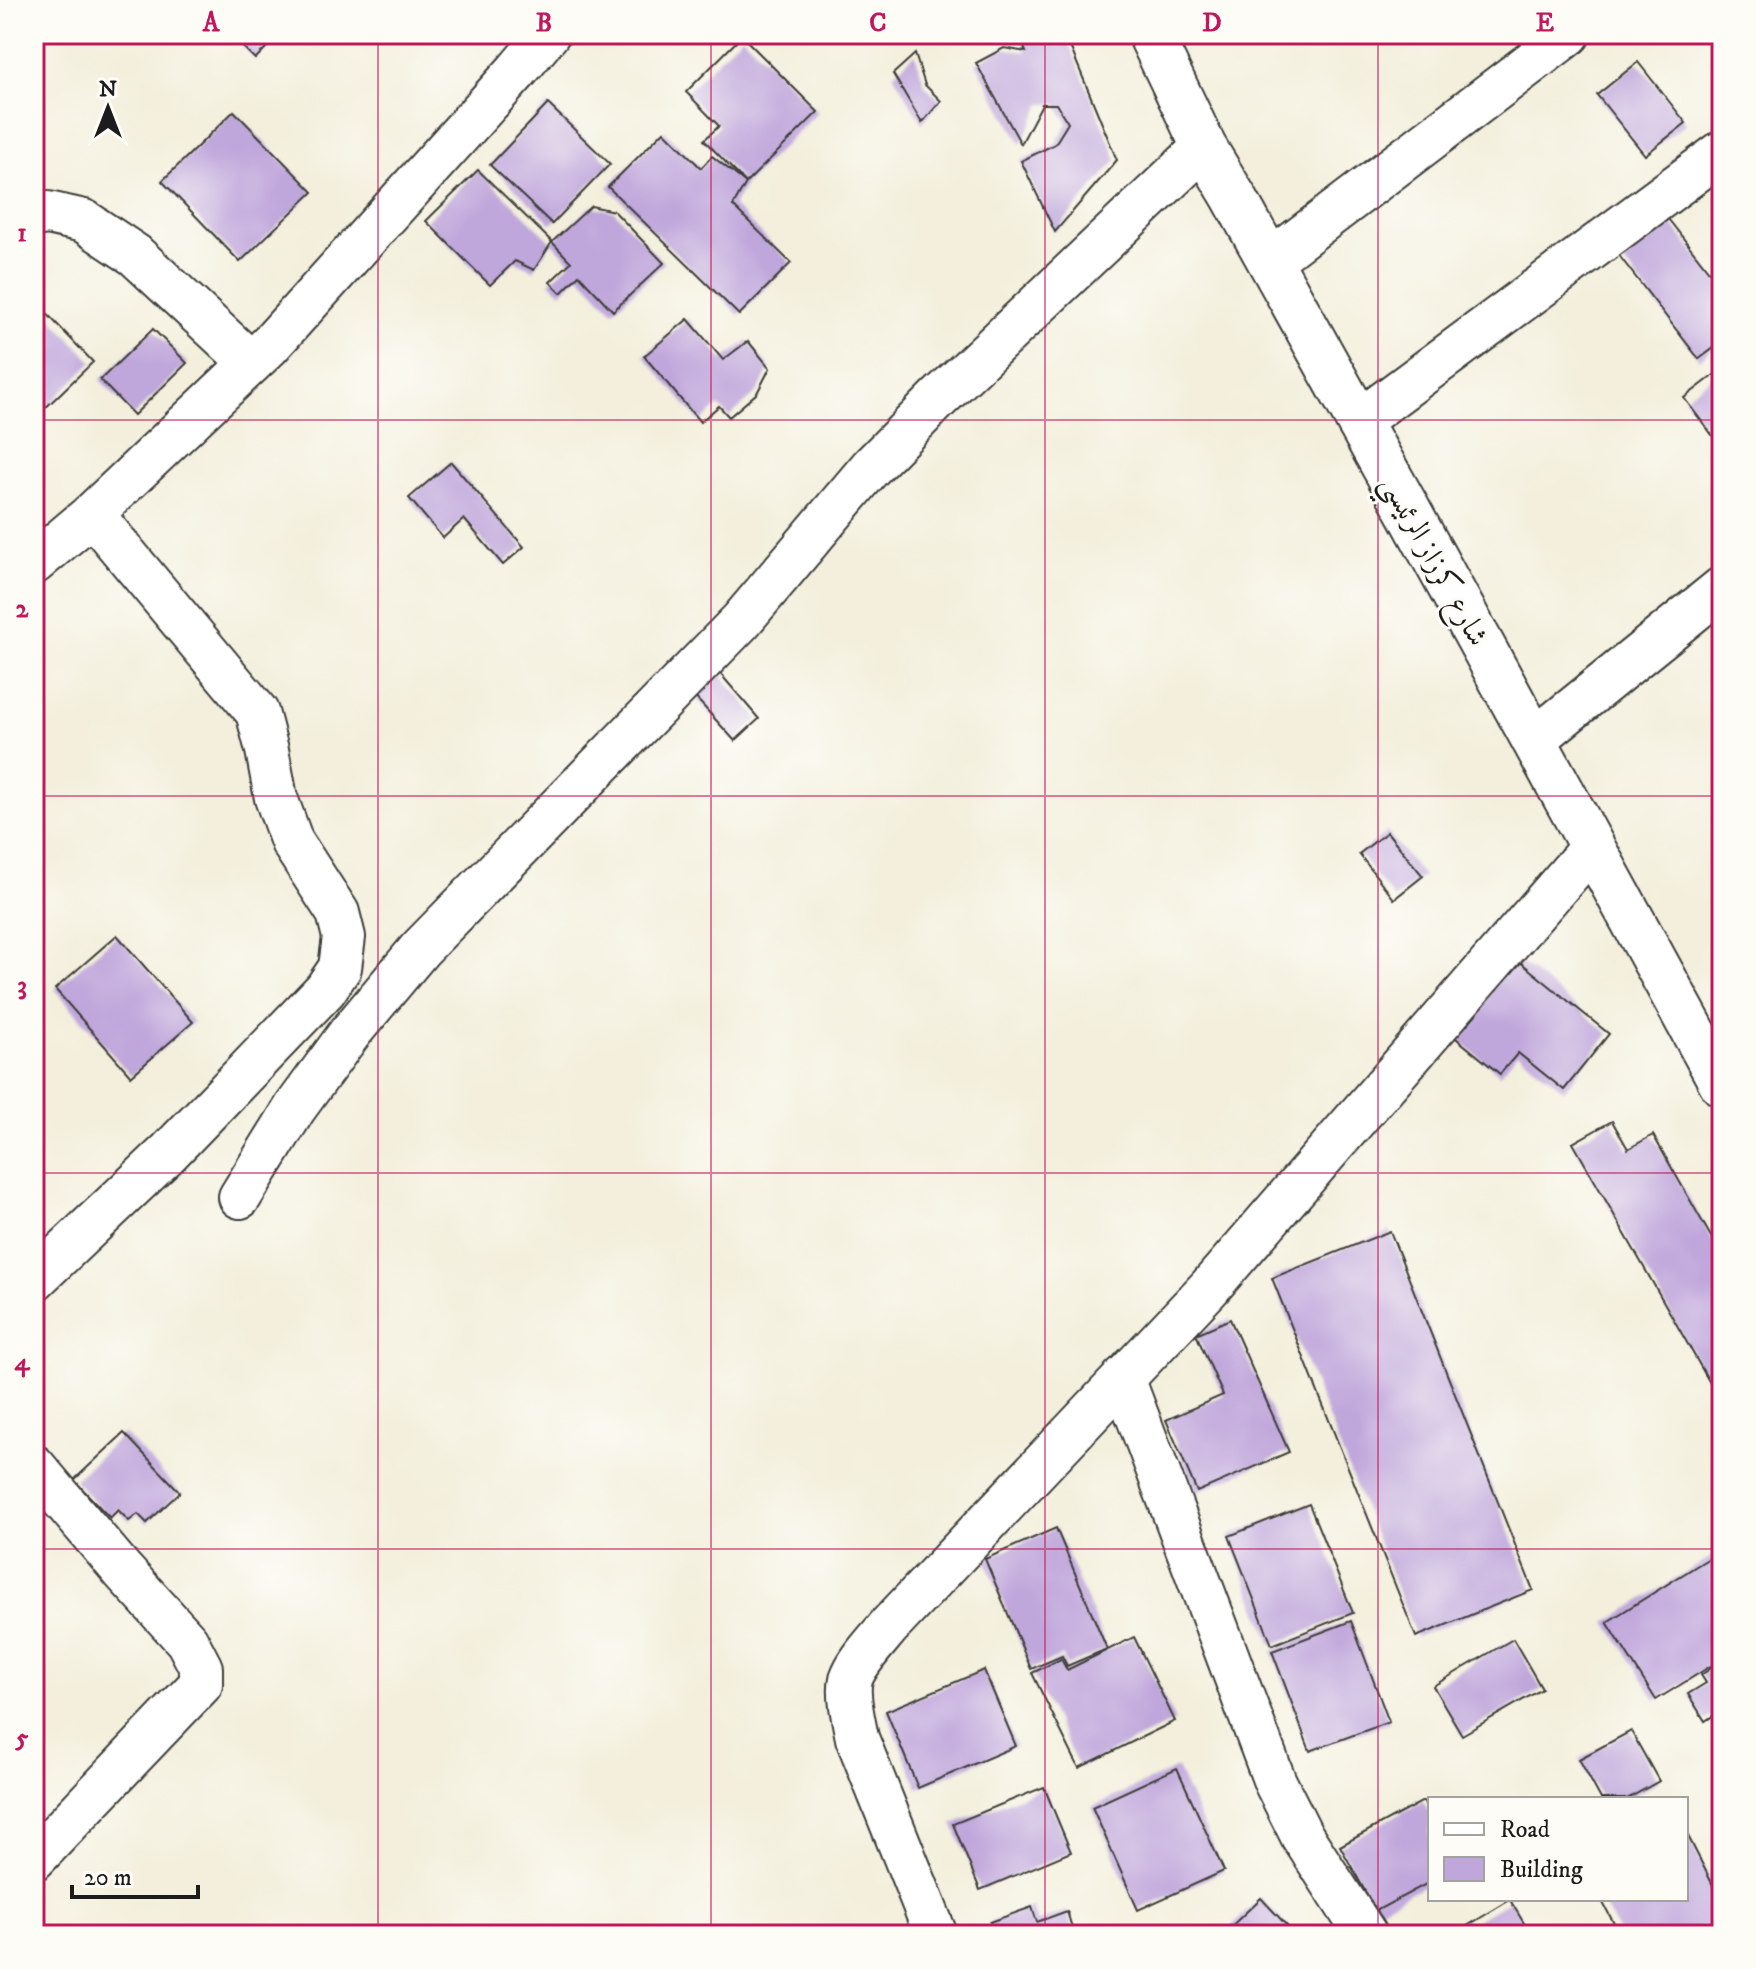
<svg xmlns="http://www.w3.org/2000/svg" width="1756" height="1969" font-family="'IM FELL DW Pica',Amiri,serif">
<rect width="100%" height="100%" fill="#fdfcf7"/>
<filter id="ink" filterUnits="userSpaceOnUse"><feTurbulence type="fractalNoise" baseFrequency=".0125" numOctaves="2"/><feDisplacementMap in="SourceGraphic" scale="16" xChannelSelector="R" yChannelSelector="G"/><feConvolveMatrix kernelMatrix="1 2 1 2 8 2 1 2 1" color-interpolation-filters="sRGB"/></filter>
<filter id="wash" filterUnits="userSpaceOnUse"><feTurbulence type="fractalNoise" baseFrequency=".006" numOctaves="4" result="noise"/><feDisplacementMap in="SourceGraphic" scale="32" xChannelSelector="R" yChannelSelector="G"/><feGaussianBlur stdDeviation="1.8" result="paint"/><feColorMatrix in="noise" values="0 0 0 0 0 0 0 0 0 0 0 0 0 0 0 0 0 1.4 0 .05"/><feComposite in="paint" operator="in"/></filter>
<g filter="url(#wash)">
<rect width="100%" height="100%" fill="#f3efdc"/>
<g id="blocks">
<g fill="#bfa6db">
<polygon points="230,34 280,34 255,59"/>
<polygon points="1019,34 1065,34 1117,160 1055,232 1021,161 1055,144 1068,123 1056,104 1042,104 1021,144 976,63 1004,48 1026,52"/>
<polygon points="742,36 818,112 746,183 704,140 719,126 686,92"/>
<polygon points="915,54 925,85 941,101 922,123 893,74"/>
<polygon points="1638,62 1686,123 1645,155 1597,95"/>
<polygon points="548,104 610,164 552,224 490,165"/>
<polygon points="234,111 313,192 240,262 162,181"/>
<polygon points="664,131 701,168 712,156 746,183 733,206 791,263 739,315 608,187"/>
<polygon points="478,170 552,242 534,270 515,261 490,285 426,221"/>
<polygon points="591,206 614,211 664,263 613,311 579,275 561,293 550,282 571,262 552,242"/>
<polygon points="1662,211 1722,288 1722,342 1699,359 1614,249"/>
<polygon points="34,300 93,362 37,416 34,413"/>
<polygon points="688,319 723,360 748,341 770,368 757,393 729,417 719,406 700,422 644,356"/>
<polygon points="153,329 187,363 134,415 100,380"/>
<polygon points="1722,369 1722,448 1684,398"/>
<polygon points="451,462 524,547 503,565 464,519 443,538 409,498"/>
<polygon points="718,671 759,719 735,741 694,696"/>
<polygon points="1387,832 1423,876 1394,899 1359,854"/>
<polygon points="117,935 193,1022 131,1076 55,989"/>
<polygon points="1514,957 1609,1034 1564,1090 1518,1053 1500,1074 1451,1034"/>
<polygon points="1612,1121 1628,1149 1653,1135 1722,1256 1722,1404 1573,1143"/>
<polygon points="1390,1231 1533,1590 1416,1637 1272,1278"/>
<polygon points="1230,1319 1289,1452 1197,1492 1166,1420 1223,1395 1196,1334"/>
<polygon points="124,1433 180,1492 147,1523 138,1514 129,1521 118,1510 110,1518 74,1480"/>
<polygon points="1309,1504 1353,1613 1272,1645 1229,1536"/>
<polygon points="1056,1528 1107,1649 1067,1666 1062,1656 1031,1669 985,1559"/>
<polygon points="1722,1550 1722,1659 1656,1700 1607,1622"/>
<polygon points="1351,1621 1389,1722 1310,1751 1272,1651"/>
<polygon points="1134,1637 1175,1721 1079,1768 1032,1673 1061,1659 1067,1670"/>
<polygon points="1513,1639 1542,1689 1462,1735 1433,1686"/>
<polygon points="1722,1661 1722,1710 1705,1721 1688,1694 1706,1683 1701,1675"/>
<polygon points="984,1670 1016,1746 918,1788 886,1711"/>
<polygon points="1631,1731 1659,1781 1627,1799 1601,1799 1579,1759"/>
<polygon points="1177,1768 1224,1871 1138,1910 1092,1807"/>
<polygon points="1044,1787 1071,1852 980,1890 953,1824"/>
<polygon points="1423,1801 1430,1814 1430,1882 1376,1911 1340,1846"/>
<polygon points="1686,1832 1722,1903 1722,1927 1707,1935 1620,1935 1601,1899 1686,1899"/>
<polygon points="1261,1898 1289,1928 1282,1935 1222,1935"/>
<polygon points="1510,1900 1531,1935 1473,1935 1467,1926"/>
<polygon points="1032,1907 1037,1922 1067,1911 1074,1935 995,1935 990,1922"/>
</g>
</g>
</g>
<g filter="url(#ink)">
<use href="#blocks" fill-opacity="0" stroke="#3c3c39" stroke-width="2"/>
<g fill="none" stroke-linecap="round" stroke-linejoin="round">
<g stroke="#3c3c39" stroke-width="46">
<g id="minor">
<polyline points="34,215 48,213 84,221 135,255 251,363"/>
<polyline points="1270,261 1569,34"/>
<polyline points="1358,422 1722,152"/>
<polyline points="34,563 92,514 269,346 516,72 548,34"/>
<polyline points="1534,740 1722,588"/>
<polyline points="240,1197 295,1108 349,1034 420,949 741,621 871,467 938,399 1204,147"/>
<polyline points="34,1280 168,1153 325,990 340,968 344,937 338,913 292,842 276,798 267,750 257,712 92,514"/>
<polyline points="1123,1378 1275,1782 1302,1836 1366,1935"/>
<polyline points="34,1466 123,1571 187,1641 201,1668 201,1684 34,1859"/>
<path d="M936,1935l-79,-197c-3,-16 -10,-43 -6,-59 6,-18 26,-38 38,-53l320,-338 383,-441"/>
</g>
</g>
<g stroke="#3c3c39" stroke-width="48">
<polyline id="tertiary" points="1150,34 1204,147 1234,197 1407,508 1722,1084"/>
</g>
<use href="#minor" stroke="#fff" stroke-width="42"/>
<use href="#tertiary" stroke="#fff" stroke-width="44"/>
</g>
</g>
<path fill="none" stroke="#c2185b" stroke-width="2" stroke-opacity="0.55" d="M378,34v1901M711,34v1901M1045,34v1901M1378,34v1901M34,420h1688M34,796h1688M34,1173h1688M34,1549h1688"/>
<g text-anchor="middle" stroke-width="6" stroke-linejoin="round" paint-order="stroke">
<g font-size="30" fill="#1c1c1c" stroke="#fdfcf7">
<text transform="translate(1435 560) rotate(61)" y="10">شارع كرزاز الرئيسي</text>
</g>
</g>
<rect width="1756" height="1969" fill="none" stroke="#fdfcf7" stroke-width="88"/>
<rect x="1428" y="1797" width="260" height="104" fill="#fdfcf7" stroke="#a3a29f" stroke-width="2"/>
<rect x="1444" y="1823" width="40" height="12" fill="#ffffff" stroke="#a3a29f" stroke-width="2"/>
<text x="1500" y="1837" font-size="24" fill="#1c1c1c">Road</text>
<rect x="1444" y="1857" width="40" height="24" fill="#bfa6db" stroke="#a3a29f" stroke-width="2"/>
<text x="1500" y="1877" font-size="24" fill="#1c1c1c">Building</text>
<g transform="translate(108 108)" stroke="#fdfcf7" stroke-width="6" paint-order="stroke">
<path d="M0-6L14 30L0 20L-14 30Z" fill="#1c1c1c"/>
<text y="-12" font-size="22" font-weight="bold" text-anchor="middle" fill="#1c1c1c">N</text>
</g>
<path d="M72 1885v12h126v-12" fill="none" stroke="#1c1c1c" stroke-width="4"/>
<text x="84" y="1885" font-size="24" fill="#1c1c1c" stroke="#fdfcf7" stroke-width="6" paint-order="stroke">20 m</text>
<rect x="44" y="44" width="1668" height="1881" fill="none" stroke="#c2185b" stroke-width="3"/>
<g font-size="26" text-anchor="middle" font-weight="bold" fill="#c2185b">
<text x="211" y="31">A</text>
<text x="544" y="31">B</text>
<text x="878" y="31">C</text>
<text x="1212" y="31">D</text>
<text x="1545" y="31">E</text>
<text x="22" y="241">1</text>
<text x="22" y="617">2</text>
<text x="22" y="994">3</text>
<text x="22" y="1370">4</text>
<text x="22" y="1746">5</text>
</g>
</svg>
